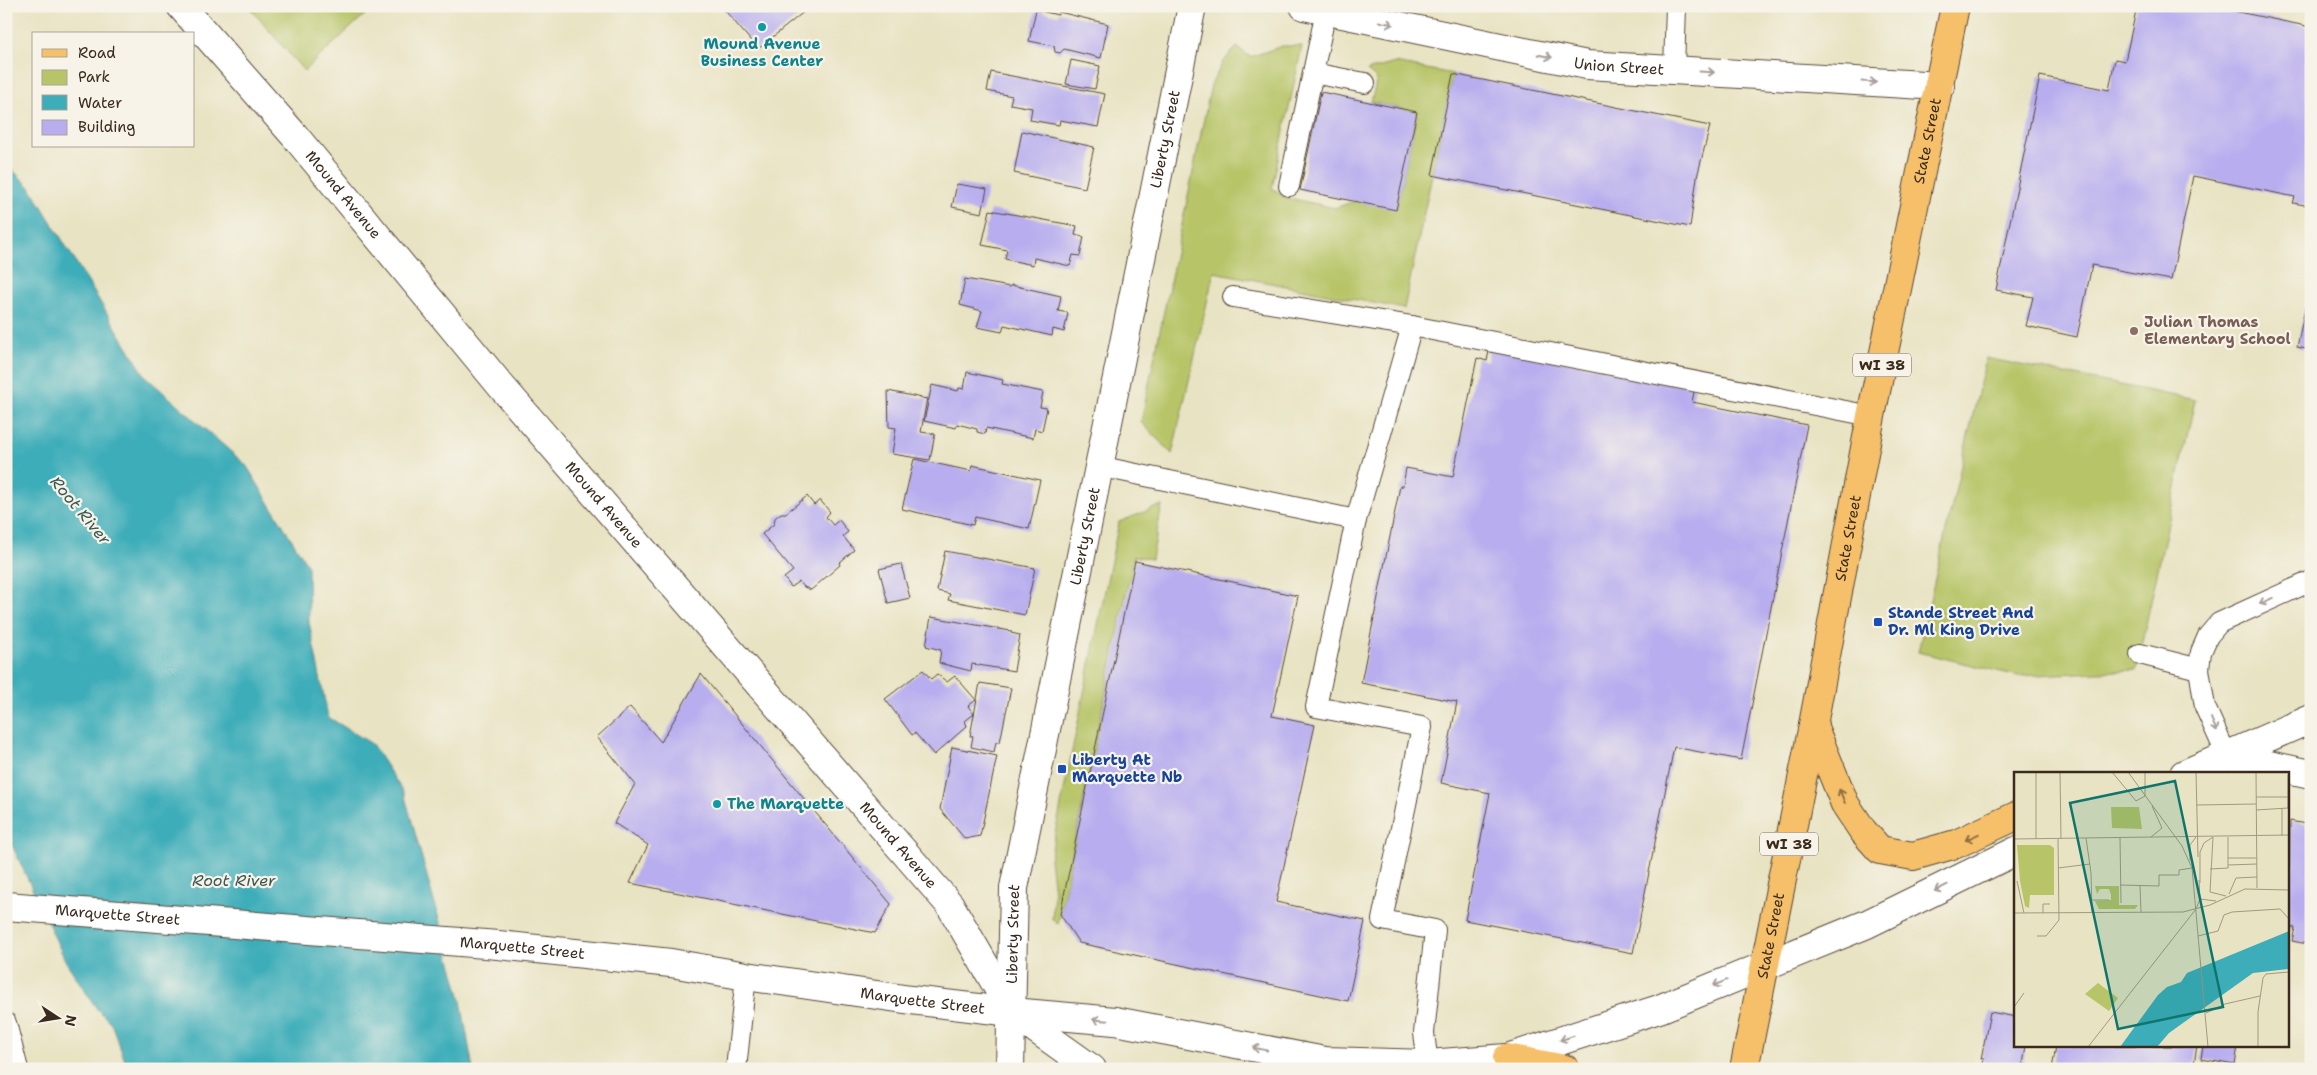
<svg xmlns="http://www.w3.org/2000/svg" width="2317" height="1075" font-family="'Shantell Sans',sans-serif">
<rect width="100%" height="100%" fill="#f7f3e8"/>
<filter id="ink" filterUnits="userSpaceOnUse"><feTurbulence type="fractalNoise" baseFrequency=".02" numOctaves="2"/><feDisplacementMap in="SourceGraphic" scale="10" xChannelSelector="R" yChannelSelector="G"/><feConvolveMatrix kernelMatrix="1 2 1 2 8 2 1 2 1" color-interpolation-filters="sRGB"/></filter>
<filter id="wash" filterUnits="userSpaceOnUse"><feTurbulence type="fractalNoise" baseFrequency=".0096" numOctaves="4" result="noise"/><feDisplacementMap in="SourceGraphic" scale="20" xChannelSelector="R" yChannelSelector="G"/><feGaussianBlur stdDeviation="1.12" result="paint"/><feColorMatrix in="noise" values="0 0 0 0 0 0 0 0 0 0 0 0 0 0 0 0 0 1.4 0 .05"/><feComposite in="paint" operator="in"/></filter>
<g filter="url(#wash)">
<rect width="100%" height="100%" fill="#e8e3c2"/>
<g fill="#b7c568" stroke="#797843">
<polygon points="248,6 374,6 304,71"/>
<polygon points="1282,46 1302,46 1272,188 1284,197 1335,208 1355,201 1396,209 1417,112 1371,102 1377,79 1367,71 1395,63 1453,74 1404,309 1214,272 1172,454 1141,422 1211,85 1223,62 1237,47 1250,57"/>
<polygon points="1986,358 2195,400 2136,670 2018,676 1918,652"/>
<polygon points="1162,505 1152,559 1134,556 1058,924 1052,919 1054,892 1050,859 1119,522"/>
</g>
<polygon fill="#3dadb9" stroke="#3c6c6c" points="6,164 30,187 146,377 246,465 308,566 309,622 328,717 372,744 404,793 460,995 473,1069 128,1069 111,1023 97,1009 66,962 6,832"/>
<g id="blocks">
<g fill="#b7adef">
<polygon points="721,6 811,6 758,49"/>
<polygon points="2137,6 2209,6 2311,27 2311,206 2293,203 2295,197 2193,176 2171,280 2092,265 2077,337 2026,326 2033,297 1996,290 2040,76 2109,90 2115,59 2125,61"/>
<polygon points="1036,10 1058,15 1059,12 1108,24 1101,58 1064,49 1060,53 1055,52 1054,46 1029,41"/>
<polygon points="1071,60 1100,66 1095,89 1066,84"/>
<polygon points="991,72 1105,94 1098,127 1060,120 1059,125 1030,120 1032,108 1010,104 1012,96 987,91"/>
<polygon points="1453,74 1710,126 1697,177 1690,227 1432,175"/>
<polygon points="1321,92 1417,112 1396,210 1300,190"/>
<polygon points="1022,131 1094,147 1085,188 1014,173"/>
<polygon points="957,184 987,189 982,213 952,207"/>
<polygon points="990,210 1077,226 1075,235 1084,237 1080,256 1073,255 1070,266 1034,258 1033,265 1005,259 1007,250 982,245"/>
<polygon points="965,279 1010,287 1011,285 1061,296 1058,311 1068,313 1064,332 1053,329 1052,336 1004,325 1002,332 977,327 982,311 960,305"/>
<polygon points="2310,285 2311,285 2311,350 2297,347"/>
<polygon points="1490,346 1695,387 1692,402 1807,425 1741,760 1674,747 1633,953 1465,920 1490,793 1441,783 1457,702 1361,683 1400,486 1403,486 1406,468 1453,477 1477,358 1487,361"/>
<polygon points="967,372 1003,380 1002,384 1043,392 1040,407 1047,408 1042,431 1035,429 1033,438 986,428 985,434 977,432 977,429 957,424 956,428 924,421 932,385 958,391 959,388 964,389"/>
<polygon points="888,391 927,399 921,432 935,434 930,460 892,454 896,428 889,427"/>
<polygon points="914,459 971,471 972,465 1040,480 1029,529 975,517 973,525 902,509"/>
<polygon points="807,496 814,505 820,500 830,512 826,517 833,525 839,520 848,532 843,536 854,550 839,563 840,565 811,590 804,587 799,581 791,587 784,578 793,571 762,534 774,524 775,518 781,513 786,513"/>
<polygon points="945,551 1035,568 1025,615 948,600 950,594 937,591"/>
<polygon points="1135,561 1298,596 1272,716 1315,725 1276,902 1365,921 1348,1001 1079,943 1060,914"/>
<polygon points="901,564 910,598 888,603 879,569"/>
<polygon points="931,617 1011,631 1011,633 1020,635 1014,671 972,664 971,671 939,663 941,650 926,646"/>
<polygon points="923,670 931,679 937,674 947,682 955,676 976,700 968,706 974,714 965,721 967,726 934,755 915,733 912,735 885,699"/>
<polygon points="701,674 891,904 875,933 630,883 648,845 614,823 635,784 597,737 630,707 661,742"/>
<polygon points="980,683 1011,688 1000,742 996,742 994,752 971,747 973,736 970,736"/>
<polygon points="952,747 997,756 980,836 965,839 940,809"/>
<polygon points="2290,821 2311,825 2311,926 2307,944 2292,941 2295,928 2288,927"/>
<polygon points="1990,1012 2016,1017 2016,1046 2026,1046 2023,1064 2041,1069 1982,1069 1984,1059 1981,1059"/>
<polygon points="2056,1046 2197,1046 2193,1069 2052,1069"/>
<polygon points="2203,1046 2238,1046 2235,1065 2201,1059"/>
</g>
</g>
</g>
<g filter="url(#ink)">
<use href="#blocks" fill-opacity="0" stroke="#554637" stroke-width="1"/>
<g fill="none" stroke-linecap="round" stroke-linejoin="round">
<g stroke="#554637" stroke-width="22">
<g id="service">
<polyline points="1674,70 1676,6"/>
<polyline points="1313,73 1365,83"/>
<polyline points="1289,186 1326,11"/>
<polyline points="1233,297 1412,326 1871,416"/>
<polyline points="1412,326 1356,520 1316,707 1422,727 1382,920 1435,930 1424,1033 1428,1064"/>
<polyline points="1098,466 1356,520"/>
<polyline points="2140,654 2199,669"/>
<polyline points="2227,756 2205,707 2199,669 2201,652 2208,636 2219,623 2311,581"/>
<polyline points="6,1023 18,1069"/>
<polyline points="736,1069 746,976"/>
</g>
</g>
<g stroke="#554637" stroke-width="30">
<g id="minor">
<path id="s1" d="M1304,6l283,59 353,21"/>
<polyline points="2227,756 2311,774"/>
<path id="s2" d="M1010,1069l4,-181 178,-882"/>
</g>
</g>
<g stroke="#554637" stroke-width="30">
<g id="tertiary">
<path id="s3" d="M181,6l113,129 207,251 449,519 62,107 80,57"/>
<polyline points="2184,774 2311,719"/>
<path id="s4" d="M6,906l492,39 173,18 75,13 165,24 101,12 103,9 210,40 103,3 79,-6 152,-49 208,-85 149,-73"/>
</g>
</g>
<g stroke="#554637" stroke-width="30">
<g id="primary">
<polyline points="1813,725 1845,804 1863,831 1880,850 1913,856 1956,844 2016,816"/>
<polyline points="1507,1058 1565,1069"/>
<path id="s5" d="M1744,1069l69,-344 58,-309 84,-410"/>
</g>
</g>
<use href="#service" stroke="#fff" stroke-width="20"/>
<use href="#minor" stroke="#fff" stroke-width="28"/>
<use href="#tertiary" stroke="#fff" stroke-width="28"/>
<use href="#primary" stroke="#f6c06b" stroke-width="28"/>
</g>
<defs><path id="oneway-shaft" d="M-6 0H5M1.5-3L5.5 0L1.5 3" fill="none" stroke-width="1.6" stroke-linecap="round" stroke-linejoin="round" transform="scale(1.25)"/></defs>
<g stroke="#a79f9a">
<use href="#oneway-shaft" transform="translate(1386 23) rotate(12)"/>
<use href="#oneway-shaft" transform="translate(1545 56) rotate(12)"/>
<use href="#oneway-shaft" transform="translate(1707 72) rotate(3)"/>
<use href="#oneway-shaft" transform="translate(1869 82) rotate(3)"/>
<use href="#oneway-shaft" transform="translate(2266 601) rotate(156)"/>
<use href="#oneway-shaft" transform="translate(2214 725) rotate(66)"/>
<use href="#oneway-shaft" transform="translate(1941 888) rotate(154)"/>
<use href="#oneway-shaft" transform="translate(1720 983) rotate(157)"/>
<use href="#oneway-shaft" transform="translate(1100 1020) rotate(-175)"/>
<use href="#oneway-shaft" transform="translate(1567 1038) rotate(162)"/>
<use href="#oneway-shaft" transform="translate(1260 1049) rotate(-169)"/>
</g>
<g stroke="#8f6e41">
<use href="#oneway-shaft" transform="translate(1842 796) rotate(-112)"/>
<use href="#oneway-shaft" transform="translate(1972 837) rotate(155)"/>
</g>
</g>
<g fill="#0f9aa8" stroke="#f7f3e8" stroke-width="2">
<circle cx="762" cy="27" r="5"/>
<circle cx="717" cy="804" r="5"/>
</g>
<circle fill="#8d6e63" stroke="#f7f3e8" stroke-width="2" cx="2134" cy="331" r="5"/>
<g fill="#1a4fb4" stroke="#f7f3e8" stroke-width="2">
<rect x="1873" y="617" width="10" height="10" rx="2.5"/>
<rect x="1057" y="764" width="10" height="10" rx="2.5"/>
</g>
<g text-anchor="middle" stroke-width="4.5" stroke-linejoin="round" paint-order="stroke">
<g fill="#f7f3e8" stroke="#73665b" stroke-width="1">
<rect x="1853" y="353.5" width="58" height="23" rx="4"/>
<rect x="1760" y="832.5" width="58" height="23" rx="4"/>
</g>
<g font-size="14" font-weight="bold" fill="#3b2a1e">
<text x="1882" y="370">WI 38</text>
<text x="1789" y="849">WI 38</text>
</g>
<g font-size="15" font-weight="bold" fill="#0d838f" stroke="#f7f3e8">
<text x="762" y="49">Mound Avenue<tspan x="762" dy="17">Business Center</tspan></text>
<text x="727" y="809" text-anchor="start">The Marquette</text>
</g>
<g font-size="15" fill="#3b2a1e" stroke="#f7f3e8">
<text dy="5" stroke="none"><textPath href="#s1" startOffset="321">Union Street</textPath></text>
<text dy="5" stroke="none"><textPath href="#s2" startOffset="945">Liberty Street</textPath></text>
<text dy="5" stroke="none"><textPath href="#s5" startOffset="946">State Street</textPath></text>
<text dy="5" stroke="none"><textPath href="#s3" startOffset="249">Mound Avenue</textPath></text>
<text dy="5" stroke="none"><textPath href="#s3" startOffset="654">Mound Avenue</textPath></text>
<text dy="5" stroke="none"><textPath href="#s2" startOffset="540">Liberty Street</textPath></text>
<text dy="5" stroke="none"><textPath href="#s5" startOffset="541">State Street</textPath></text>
<text dy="5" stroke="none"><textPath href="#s3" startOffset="1104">Mound Avenue</textPath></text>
<text dy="5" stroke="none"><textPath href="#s4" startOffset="112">Marquette Street</textPath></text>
<text dy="5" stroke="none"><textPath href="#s2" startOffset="135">Liberty Street</textPath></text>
<text dy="5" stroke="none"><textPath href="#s5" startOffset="136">State Street</textPath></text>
<text dy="5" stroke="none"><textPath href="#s4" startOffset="518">Marquette Street</textPath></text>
<text dy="5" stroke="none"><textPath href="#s4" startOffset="922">Marquette Street</textPath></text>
</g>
<g font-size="15" font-weight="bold" fill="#785e54" stroke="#f7f3e8" text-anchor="start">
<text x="2144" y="327">Julian Thomas<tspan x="2144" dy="17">Elementary School</tspan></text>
</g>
<g font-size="15" font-weight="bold" fill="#164399" stroke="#f7f3e8" text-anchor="start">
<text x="1888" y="618">Stande Street And<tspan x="1888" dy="17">Dr. Ml King Drive</tspan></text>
<text x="1072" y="765">Liberty At<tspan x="1072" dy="17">Marquette Nb</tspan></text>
</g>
<g font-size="16" font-style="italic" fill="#3c5854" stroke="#f7f3e8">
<text transform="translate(81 510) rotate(50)" y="6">Root River</text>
<text x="234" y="886">Root River</text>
</g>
</g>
<g transform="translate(2014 772)">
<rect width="275" height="275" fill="#e8e3c2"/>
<path d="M97,35h28l3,22 -30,-1zM3,73h33l4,3v47h-24l-1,13 -4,-2 -5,-25zM81,114h24v19h19l-3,4h-36l-4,-8 16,-1v-5l-2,-6h-9l-3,5zM84,211l20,15 -9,13 -24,-17z" fill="#b7c568"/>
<path d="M275,159v38l-36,4 -84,60 -12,14h-37l38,-52 9,-8 14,-5 6,-9z" fill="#3dadb9"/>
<path fill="none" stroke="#a39980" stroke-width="1" d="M22,0v67M46,0l1,67M98,0l24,29 9,-5v-24M114,0l54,74 10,22 16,179M182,0l2,85M242,0l1,116M242,25h32M182,33l60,-1M268,36v28M242,38l32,-2v-33M137,65l11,-9 -10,-22M199,65l-3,55 16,4M72,66l5,35 1,40M106,66l1,65M0,67l275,-4M214,86h29M176,88v-15l6,-8M214,93l29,-1M44,96l32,-4M196,97l18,-1v-31M3,109l7,32M186,111v-31l4,-9 9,-6M106,113l39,1v-11h20v-5l13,-2M126,114l1,26M215,122l7,-16 21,-1M186,127l16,2M77,128h18M0,141l169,-1 27,-7 35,-16 44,1M29,141v-9h7M23,164h9l13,-16 -1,-81M184,164l20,-5 6,-16 8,-3 48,-3 9,10M0,235l10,-14M192,241l19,-9 35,-8M74,275l108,-138 4,-10 -1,-19M244,275v-35l5,-34 3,-4 23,-2"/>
<path fill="#0f766e" fill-opacity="0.15" stroke="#0f766e" stroke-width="2.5" d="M161,9l48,226 -105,22 -48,-226z"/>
<rect width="275" height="275" fill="none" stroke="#3b2a1e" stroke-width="2.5"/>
</g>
<rect width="2317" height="1075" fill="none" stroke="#f7f3e8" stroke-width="25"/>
<rect x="32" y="32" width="162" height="115" fill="#f7f3e8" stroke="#aca397"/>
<rect x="42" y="49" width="25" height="8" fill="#f6c06b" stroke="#aca397"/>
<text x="78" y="58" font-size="15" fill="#3b2a1e">Road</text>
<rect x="42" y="70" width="25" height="15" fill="#b7c568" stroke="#aca397"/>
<text x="78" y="82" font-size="15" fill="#3b2a1e">Park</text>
<rect x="42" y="95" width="25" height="15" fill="#3dadb9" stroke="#aca397"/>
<text x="78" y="108" font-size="15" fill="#3b2a1e">Water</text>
<rect x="42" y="120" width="25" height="15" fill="#b7adef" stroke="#aca397"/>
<text x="78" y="132" font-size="15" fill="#3b2a1e">Building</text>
<g transform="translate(58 1018) rotate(102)" stroke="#f7f3e8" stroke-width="4" paint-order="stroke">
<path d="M0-4L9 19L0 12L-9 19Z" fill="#3b2a1e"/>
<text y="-8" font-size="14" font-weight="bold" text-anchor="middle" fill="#3b2a1e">N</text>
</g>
</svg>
